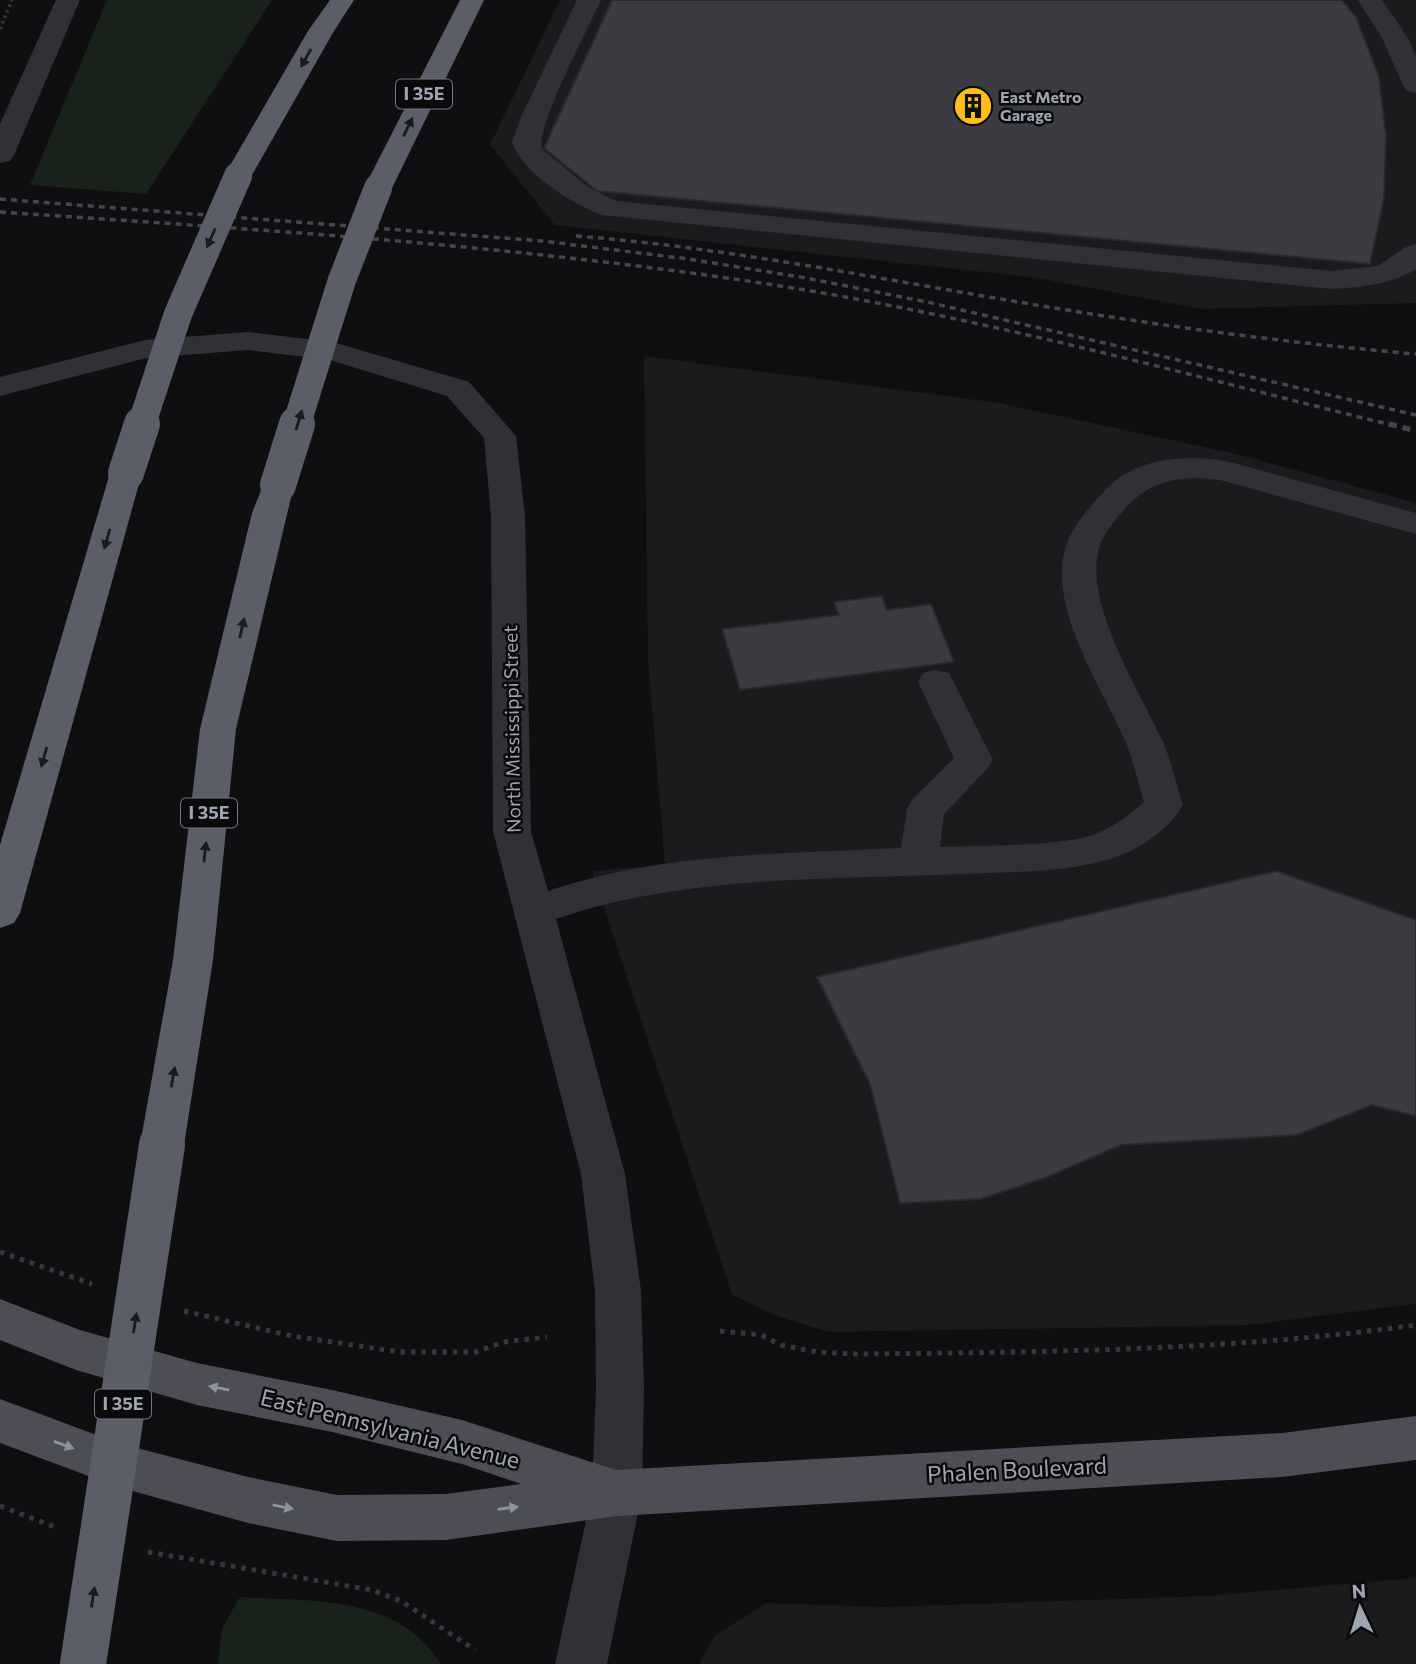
<svg xmlns="http://www.w3.org/2000/svg" width="1416" height="1664" font-family="Commissioner,sans-serif">
<rect width="100%" height="100%" fill="#0f0f11"/>
<g fill="#1b1b1e">
<polygon points="560,0 1416,0 1416,303 1202,309 1038,278 555,225 490,145"/>
<polygon points="644,356 999,403 1236,454 1416,503 1416,1304 1249,1325 829,1332 777,1316 732,1295 592,871 665,865 648,660"/>
<polygon points="1416,1578 1416,1664 699,1664 715,1635 767,1603 885,1607 1206,1596"/>
</g>
<g fill="#19211b">
<polygon points="107,0 272,0 146,194 30,185"/>
<path d="M240,1597c73,5 157,-3 201,67h-223l4,-36z"/>
</g>
<g fill="#3b3c41" stroke="#29292d" stroke-width="2">
<polygon points="612,0 1342,0 1356,17 1379,77 1386,136 1384,198 1370,264 597,191 544,148"/>
<polygon points="882,596 887,610 931,604 954,662 740,690 722,629 839,615 834,602"/>
<polygon points="1276,871 1416,920 1416,1116 1372,1105 1297,1135 1121,1145 1047,1177 981,1199 900,1203 870,1084 817,977"/>
</g>
<g fill="none" stroke-linecap="round" stroke-linejoin="round">
<polyline stroke="#36373d" stroke-width="3.5" stroke-dasharray="2.5 3.5" stroke-linecap="butt" points="0,29 12,0"/>
<g stroke="#36373d" stroke-width="5" stroke-dasharray="4.5 6" stroke-linecap="butt">
<polyline points="0,1252 92,1284"/>
<polyline points="184,1311 292,1336 400,1352 476,1352 503,1342 547,1337"/>
<path d="M720,1331l41,4 20,10 36,7 39,2c188,-2 374,-3 560,-29"/>
<polyline points="0,1506 55,1527"/>
<polyline points="148,1552 372,1590 401,1601 475,1650"/>
</g>
<g fill="#303136" fill-rule="evenodd">
<polygon points="56,0 80,0 14,155 10,161 0,163 0,124"/>
<path d="M577,0h24c-11,25 -66,128 -59,149l46,38 28,14 716,70 46,-5 28,-19 10,-3v25c-25,16 -55,18 -84,20l-730,-74c-28,-10 -81,-43 -90,-73l9,-25z"/>
<polygon points="1358,0 1382,0 1408,38 1416,56 1416,93 1407,91 1403,85 1382,38"/>
<path d="M248,332l85,10 136,40 47,54 9,80 6,315 17,60c114,-39 234,-37 353,-43l6,-39 6,-10 41,-41 -36,-76 5,-9 13,-3 13,3 44,87 -6,9 -43,45 -4,33c42,-2 115,0 153,-12 19,-7 37,-20 51,-33 -6,-19 -10,-39 -17,-57 -23,-55 -79,-134 -62,-196 6,-22 27,-45 42,-61 31,-32 86,-35 127,-25l182,50v21l-196,-54c-38,-5 -70,-1 -96,30 -9,10 -19,22 -24,35 -19,57 41,147 64,199 8,20 12,41 19,61 -15,26 -47,47 -76,55 -47,13 -98,12 -147,14 -132,6 -279,1 -404,45l69,255 16,117 3,98 -2,104 -35,171h-52l37,-171 4,-104 -1,-98 -14,-117 -88,-343 -2,-315 -7,-78 -37,-42 -117,-36 -82,-10 -102,8 -146,38v-19l145,-37z"/>
</g>
<polygon fill="#4c4d55" fill-rule="evenodd" points="0,1299 80,1330 197,1363 332,1390 462,1420 616,1470 1282,1433 1416,1416 1416,1460 1282,1477 617,1516 446,1540 337,1541 248,1523 118,1487 0,1443 0,1399 118,1443 248,1477 337,1495 446,1494 521,1484 462,1464 332,1432 197,1405 76,1370 0,1340"/>
<g fill="#5b5e68" fill-rule="evenodd">
<polygon points="330,0 354,0 334,31 248,182 238,184 228,182 224,176 308,31"/>
<polygon points="460,0 484,0 392,188 388,194 378,196 368,194 364,188"/>
<polygon points="126,463 138,466 142,473 20,913 14,923 0,928 0,845 110,473 114,466"/>
<polygon points="278,475 290,478 294,485 236,729 213,960 184,1145 177,1158 162,1163 147,1158 140,1145 173,960 200,729 252,513 266,478"/>
</g>
<g stroke="#45464d" stroke-width="3.5" stroke-dasharray="6 5" stroke-linecap="butt">
<polyline points="0,199 542,241 689,259 806,278 927,302 1416,415"/>
<path d="M0,212c265,18 530,34 793,76 203,33 403,89 603,138"/>
<path d="M576,236c143,11 283,39 425,63 138,24 276,43 415,55"/>
</g>
<polyline stroke="#45464d" stroke-width="5" stroke-dasharray="8 6" stroke-linecap="butt" points="1389,424 1416,431"/>
<g stroke="#5b5e68" stroke-width="28">
<polyline points="141,426 178,314 238,176"/>
<polyline points="296,426 342,280 378,188"/>
</g>
<g stroke="#5b5e68" stroke-width="36">
<polyline points="126,473 142,424"/>
<polyline points="278,485 297,424"/>
</g>
<polyline stroke="#5b5e68" stroke-width="46" points="83,1664 162,1145"/>
</g>
<defs><path id="oneway-solid" d="M-6-.8H1V-3.2L6.5 0L1 3.2V.8H-6Z" transform="scale(1.75)"/></defs>
<g fill="#1a1b1e">
<use href="#oneway-solid" transform="translate(306 58) rotate(119)"/>
<use href="#oneway-solid" transform="translate(408 127) rotate(-64)"/>
<use href="#oneway-solid" transform="translate(211 238) rotate(114)"/>
<use href="#oneway-solid" transform="translate(299 420) rotate(-73)"/>
<use href="#oneway-solid" transform="translate(107 539) rotate(106)"/>
<use href="#oneway-solid" transform="translate(242 628) rotate(-77)"/>
<use href="#oneway-solid" transform="translate(44 757) rotate(106)"/>
<use href="#oneway-solid" transform="translate(205 852) rotate(-84)"/>
<use href="#oneway-solid" transform="translate(173 1077) rotate(-80)"/>
<use href="#oneway-solid" transform="translate(135 1323) rotate(-81)"/>
<use href="#oneway-solid" transform="translate(93 1597) rotate(-81)"/>
</g>
<g fill="#8e93a0">
<use href="#oneway-solid" transform="translate(219 1388) rotate(-169)"/>
<use href="#oneway-solid" transform="translate(64 1445) rotate(20)"/>
<use href="#oneway-solid" transform="translate(283 1507) rotate(11)"/>
<use href="#oneway-solid" transform="translate(508 1508) rotate(-8)"/>
</g>
<defs>
<g id="building-disc" transform="scale(2.0125)"><circle r="9.5" fill="#ffbd19" stroke="#0a0a0c"/><path d="M-4-6H4V6H1V3H-1V6H-4ZM-2.5-4.3h1.7v1.8h-1.7ZM.8-4.3h1.7v1.8H.8ZM-2.5-1h1.7V.8h-1.7ZM.8-1h1.7V.8H.8Z" fill="#111"/></g>
</defs>
<g fill-rule="evenodd">
<use href="#building-disc" x="973" y="106"/>
</g>
<g text-anchor="middle" stroke-width="5" stroke-linejoin="round" paint-order="stroke">
<g font-size="16" font-weight="bold" fill="#9fa4b3" stroke="#0a0a0c" text-anchor="start">
<text x="1000" y="103">East Metro<tspan x="1000" dy="18">Garage</tspan></text>
</g>
<g fill="#0a0a0c" stroke="#727681" stroke-width="2">
<rect x="396" y="79.5" width="56" height="29" rx="5"/>
<rect x="181" y="798.5" width="56" height="29" rx="5"/>
<rect x="95" y="1389.5" width="56" height="29" rx="5"/>
</g>
<g font-size="18" font-weight="bold" fill="#9fa4b3">
<text x="424" y="100">I 35E</text>
<text x="209" y="819">I 35E</text>
<text x="123" y="1410">I 35E</text>
</g>
<g font-size="19" fill="#9fa4b3" stroke="#0a0a0c">
<text transform="translate(512 729) rotate(-91)" y="7">North Mississippi Street</text>
</g>
<g font-size="23" fill="#9fa4b3" stroke="#0a0a0c">
<text transform="translate(390 1429) rotate(14)" y="8">East Pennsylvania Avenue</text>
<text transform="translate(1017 1470) rotate(-3)" y="8">Phalen Boulevard</text>
</g>
</g>
<g transform="translate(1360 1608) rotate(356)" stroke="#0a0a0c" stroke-width="5" paint-order="stroke">
<path d="M0-5L12 26L0 18L-12 26Z" fill="#9fa4b3"/>
<text y="-10" font-size="19" font-weight="bold" text-anchor="middle" fill="#9fa4b3">N</text>
</g>
</svg>
